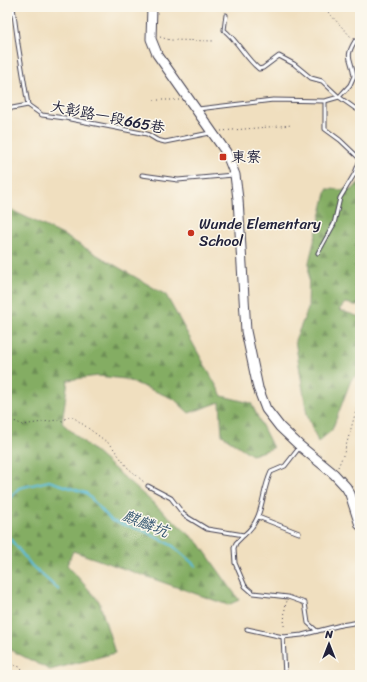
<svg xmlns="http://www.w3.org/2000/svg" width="367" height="682" font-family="Sriracha,'LXGW WenKai TC',sans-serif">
<defs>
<pattern id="forest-firs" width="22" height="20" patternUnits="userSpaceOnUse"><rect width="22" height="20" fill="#84ad64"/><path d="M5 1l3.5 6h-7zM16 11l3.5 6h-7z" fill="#6c8c54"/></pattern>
</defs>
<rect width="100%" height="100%" fill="#fbf7ec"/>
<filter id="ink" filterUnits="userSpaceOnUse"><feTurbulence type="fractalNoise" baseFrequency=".025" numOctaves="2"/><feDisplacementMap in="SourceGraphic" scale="8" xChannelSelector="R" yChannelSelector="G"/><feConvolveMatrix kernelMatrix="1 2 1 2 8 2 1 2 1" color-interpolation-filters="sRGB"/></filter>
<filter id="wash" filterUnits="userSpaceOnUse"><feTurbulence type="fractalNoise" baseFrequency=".012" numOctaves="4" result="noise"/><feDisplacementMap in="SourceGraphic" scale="16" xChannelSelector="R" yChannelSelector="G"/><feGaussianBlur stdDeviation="0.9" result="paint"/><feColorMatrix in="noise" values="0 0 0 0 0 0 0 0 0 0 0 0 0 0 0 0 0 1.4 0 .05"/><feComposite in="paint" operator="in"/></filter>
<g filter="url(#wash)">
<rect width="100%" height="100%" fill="#f0dfbf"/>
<g fill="url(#forest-firs)" stroke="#536850">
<polygon points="360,181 360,261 358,268 360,272 360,306 345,303 339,310 360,317 360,372 351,380 332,430 318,442 307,415 295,340 308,309 309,262 327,189 352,190"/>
<polygon points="7,208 63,235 166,295 222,396 251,403 273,448 252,455 222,435 220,402 189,413 174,399 125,379 98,376 68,380 62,423 199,543 239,600 228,605 73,551 67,565 99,601 115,653 50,670 7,648"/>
</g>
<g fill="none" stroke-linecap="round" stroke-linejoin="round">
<g stroke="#5abcd9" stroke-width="2">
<polyline points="7,502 19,488 49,481 86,493 112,521 144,531 173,546 196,566"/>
<polyline points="7,535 32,566 59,590"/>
</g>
</g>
</g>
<g filter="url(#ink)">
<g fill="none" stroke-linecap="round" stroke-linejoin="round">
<g stroke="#413e4f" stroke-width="5">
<g id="lane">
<polyline points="13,7 18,44 28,105 42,115 65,118 147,134 157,140 165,142 210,133"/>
<path d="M226,15l-2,15c14,11 21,28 35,39l4,-1 16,-12 15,8 17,14 11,3 17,16 11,-12 4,-9c-2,-18 -10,-17 1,-35"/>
<polyline points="325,101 325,129 340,140 360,159"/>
<polyline points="7,109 28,105"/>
<polyline points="198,109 273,100 325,101 339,97 356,109 360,109"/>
<polyline points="142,175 178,180 233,175"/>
<polyline points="318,253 334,224 340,198 355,173 360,160"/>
<path d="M148,486l23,12 13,17 23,14 37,6c21,-17 16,-40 27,-63l14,-6 14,-18"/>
<polyline points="258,517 299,533"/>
<polyline points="244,535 236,543 234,548 235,563 245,586 253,593 288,597 305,603 308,623 317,631"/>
<polyline points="247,629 283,637 302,635 341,625 360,622"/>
<polyline points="283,637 285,675"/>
</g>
</g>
<g stroke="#413e4f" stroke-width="11">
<polyline id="secondary" points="152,7 151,39 157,54 226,152 235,175 238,199 246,331 258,388 266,409 280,427 300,446 334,474 346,487 350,494 360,525"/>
</g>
<g stroke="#413e4f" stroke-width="1" stroke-dasharray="1 3" stroke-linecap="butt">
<polyline points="328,12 352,38"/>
<polyline points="160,37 170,40 215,41"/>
<polyline points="154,100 180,100"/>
<polyline points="221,131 292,125"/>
<polyline points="7,420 17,422 22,425 57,420 63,421 68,417 73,417 111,445 127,467 145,483"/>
<polyline points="338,467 344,453 360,397"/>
<polyline points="284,626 285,607 287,601"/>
<polyline points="7,663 20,667 25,675"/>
</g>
<use href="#lane" stroke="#fff" stroke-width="3"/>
<use href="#secondary" stroke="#fff" stroke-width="9"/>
</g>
</g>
<g fill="#c8321e" stroke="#fbf7ec" stroke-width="1.5">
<rect x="219" y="153" width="8" height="8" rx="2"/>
<circle cx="191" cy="233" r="4"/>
</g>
<g text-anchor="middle" stroke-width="3" stroke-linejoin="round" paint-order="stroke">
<g font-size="15" fill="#22223b" stroke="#fbf7ec">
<text transform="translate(108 117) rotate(11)" y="5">大彰路一段665巷</text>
</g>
<g font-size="15" fill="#22223b" stroke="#fbf7ec" text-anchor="start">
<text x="231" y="162">東寮</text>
<text x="199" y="229">Wunde Elementary<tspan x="199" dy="17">School</tspan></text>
</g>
<g font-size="16" font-style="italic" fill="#365872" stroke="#fbf7ec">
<text transform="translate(146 523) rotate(22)" y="6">麒麟坑</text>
</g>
</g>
<rect width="367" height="682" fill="none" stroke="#fbf7ec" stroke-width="24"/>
<g transform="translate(329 644)" stroke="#fbf7ec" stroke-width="3" paint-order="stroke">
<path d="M0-3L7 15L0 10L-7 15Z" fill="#22223b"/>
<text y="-6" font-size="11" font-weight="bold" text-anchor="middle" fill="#22223b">N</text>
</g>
</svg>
